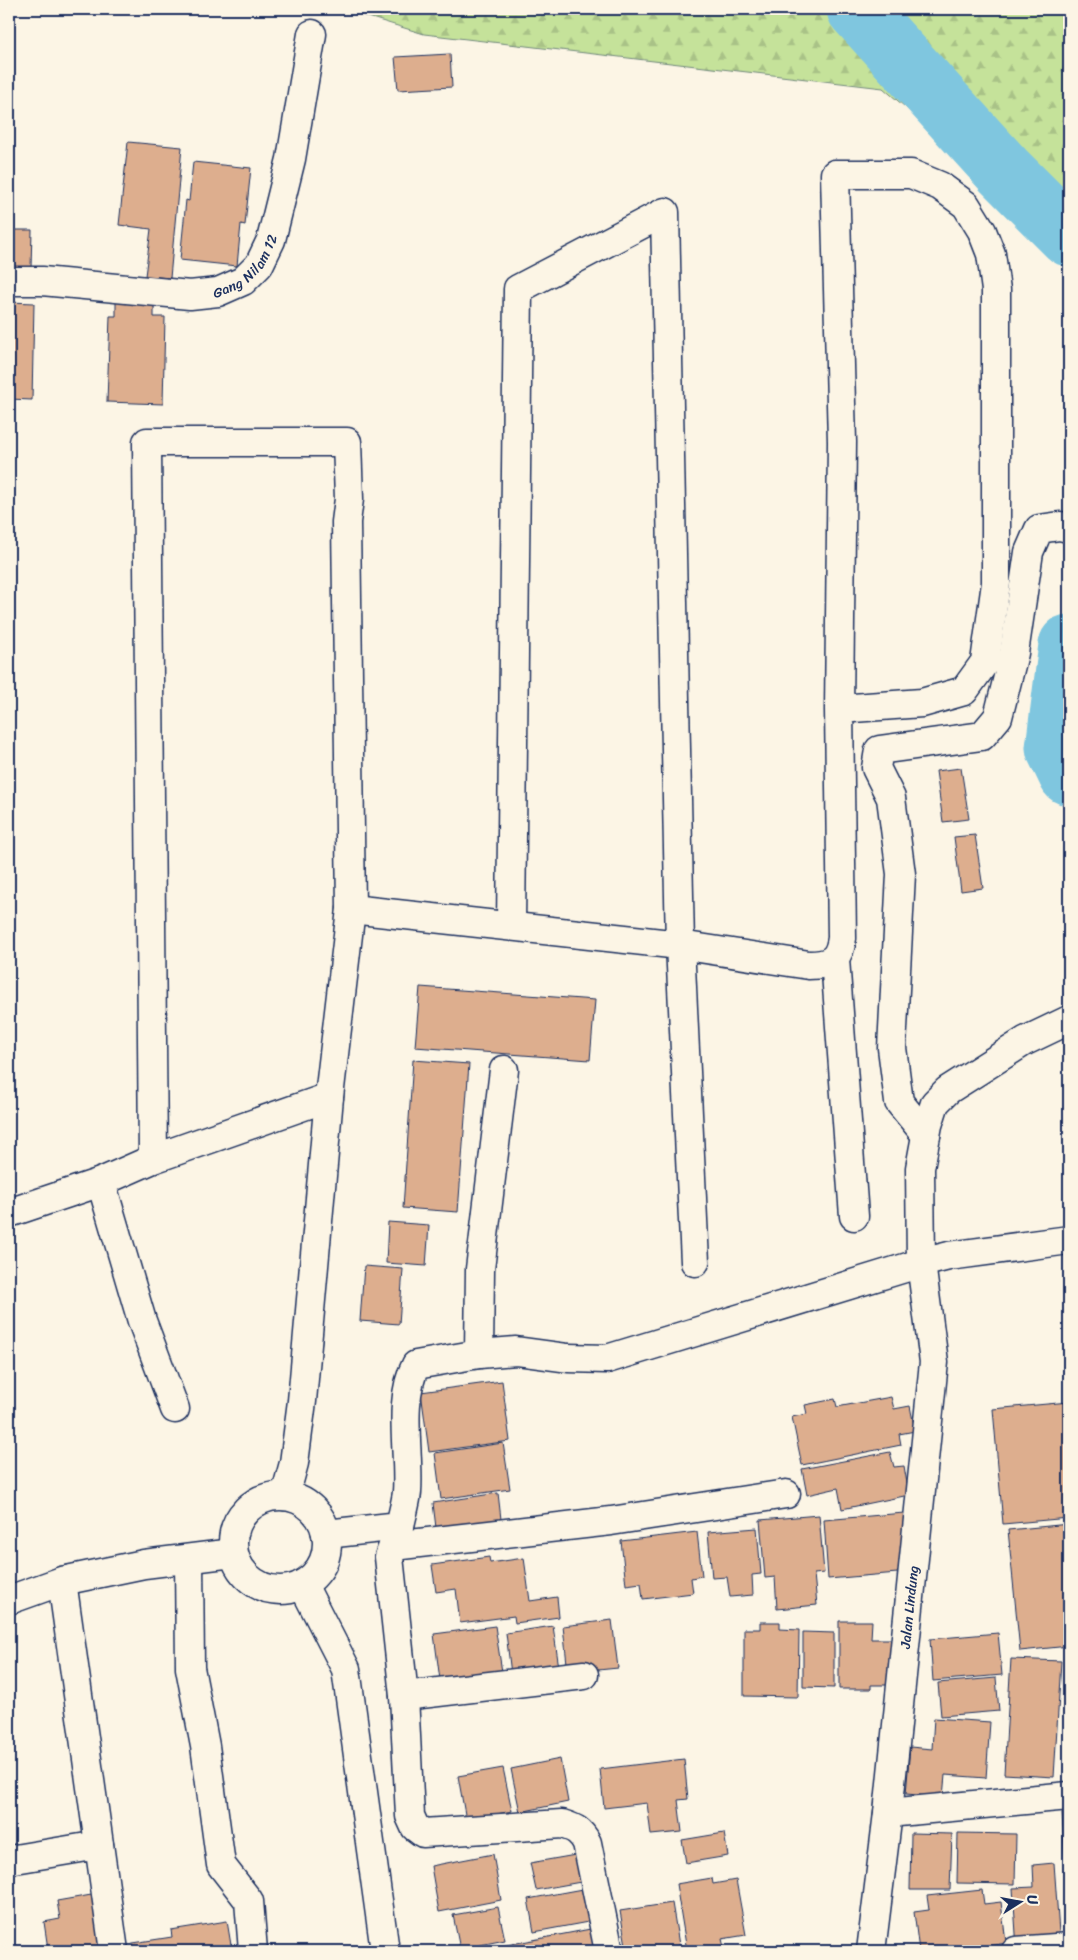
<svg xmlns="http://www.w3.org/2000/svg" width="1078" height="1960" font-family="Sriracha,sans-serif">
<defs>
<pattern id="forest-firs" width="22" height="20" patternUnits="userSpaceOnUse" patternTransform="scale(1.25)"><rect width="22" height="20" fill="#c5e29a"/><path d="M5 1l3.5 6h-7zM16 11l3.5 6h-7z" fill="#a9c287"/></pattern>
</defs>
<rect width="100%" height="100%" fill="#fcf5e5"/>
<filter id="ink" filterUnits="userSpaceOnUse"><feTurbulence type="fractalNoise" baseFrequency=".02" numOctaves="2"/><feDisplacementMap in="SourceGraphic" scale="10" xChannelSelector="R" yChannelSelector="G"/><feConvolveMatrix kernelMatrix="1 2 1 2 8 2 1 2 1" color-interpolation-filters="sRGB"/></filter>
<g filter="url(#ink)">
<polygon fill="url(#forest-firs)" stroke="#70887c" points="342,9 1069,9 1069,248 883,88 424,34"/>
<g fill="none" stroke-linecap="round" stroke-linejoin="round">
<g stroke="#7fc6df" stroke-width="61">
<polyline points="857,9 1004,171 1069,236"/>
<polyline points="1069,645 1056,748 1069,775"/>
</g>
</g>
<g fill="#ddae8e" stroke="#1b2f5e">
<polygon points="450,54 452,87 398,90 395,57"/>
<polygon points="128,142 182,147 170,278 145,276 151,229 119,225"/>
<polygon points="193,162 251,168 245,225 241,224 237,266 180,260 186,200 189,201"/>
<polygon points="9,230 32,230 31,268 9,268"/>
<polygon points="116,297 154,298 154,317 165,317 163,404 107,402 110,316 116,316"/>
<polygon points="9,302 34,303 32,400 9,399"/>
<polygon points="961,768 969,819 943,822 936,771"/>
<polygon points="975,835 983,888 961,891 954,837"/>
<polygon points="420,987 595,1000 590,1060 415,1047"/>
<polygon points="413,1060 469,1064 458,1212 403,1208"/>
<polygon points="388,1222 429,1225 426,1266 386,1263"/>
<polygon points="364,1266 403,1269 399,1324 360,1321"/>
<polygon points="502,1381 510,1441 429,1452 421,1392"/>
<polygon points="891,1397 894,1409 910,1406 915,1431 899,1434 901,1445 802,1465 792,1417 807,1414 805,1405 835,1399 837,1407"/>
<polygon points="1069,1402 1069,1518 1003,1524 993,1409"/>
<polygon points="503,1443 510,1489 441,1499 435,1453"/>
<polygon points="890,1452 894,1467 904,1466 909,1495 842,1509 838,1488 807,1495 802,1469"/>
<polygon points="498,1493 502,1528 437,1536 433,1503"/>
<polygon points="904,1513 909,1572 828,1579 824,1520"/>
<polygon points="819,1515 824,1573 814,1574 817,1605 777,1609 775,1577 765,1578 760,1520"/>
<polygon points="1069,1524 1069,1646 1020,1651 1008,1530"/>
<polygon points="757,1528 761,1574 752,1575 753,1595 730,1597 727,1577 712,1578 708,1532"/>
<polygon points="697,1532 702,1576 691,1578 693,1593 643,1599 641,1583 626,1585 621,1541"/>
<polygon points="489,1557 490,1563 524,1558 530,1601 557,1597 559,1617 515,1623 514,1616 460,1623 456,1589 436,1592 432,1565"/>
<polygon points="612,1620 618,1668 568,1673 563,1626"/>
<polygon points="839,1621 872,1621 871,1639 897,1639 897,1685 871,1685 871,1689 839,1689"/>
<polygon points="760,1622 780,1622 780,1629 799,1630 798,1697 744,1696 744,1629 760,1629"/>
<polygon points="495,1626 502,1672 440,1680 434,1634"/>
<polygon points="553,1626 559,1668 511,1674 506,1633"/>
<polygon points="803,1632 834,1633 834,1688 803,1687"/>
<polygon points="998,1633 1002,1675 933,1681 930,1639"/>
<polygon points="1011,1659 1061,1661 1054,1777 1004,1774"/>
<polygon points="996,1678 999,1711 941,1716 938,1683"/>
<polygon points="934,1718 990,1722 986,1778 945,1775 943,1797 906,1794 910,1747 932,1749"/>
<polygon points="1069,1719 1069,1757 1067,1757"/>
<polygon points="560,1759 568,1802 520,1812 511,1769"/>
<polygon points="684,1759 688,1799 678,1800 682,1832 651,1835 647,1803 604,1808 600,1769"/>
<polygon points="503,1768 512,1811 466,1820 458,1776"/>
<polygon points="1069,1812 1069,1865 1065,1865 1062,1813"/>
<polygon points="724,1833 728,1856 686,1863 682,1840"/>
<polygon points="911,1833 952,1834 950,1890 910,1890"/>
<polygon points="958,1833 1016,1834 1015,1884 957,1883"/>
<polygon points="587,1853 592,1880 536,1890 530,1863"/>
<polygon points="493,1854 501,1900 439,1912 431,1866"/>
<polygon points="1054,1863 1060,1947 1017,1949 1013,1888 1034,1887 1033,1865"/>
<polygon points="1069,1874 1069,1939 1068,1939 1064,1875"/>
<polygon points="712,1878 713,1884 736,1880 746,1935 722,1939 724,1947 687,1951 676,1884"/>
<polygon points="593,1887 599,1920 534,1932 528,1899"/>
<polygon points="982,1890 984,1904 1001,1902 1006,1943 989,1946 989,1948 962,1951 919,1951 914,1912 929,1910 927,1896"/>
<polygon points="97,1894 106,1949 92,1951 65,1951 65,1947 48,1949 44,1922 60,1919 57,1901"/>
<polygon points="672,1903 680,1951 627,1951 620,1911"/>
<polygon points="498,1907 505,1940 460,1949 453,1915"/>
<polygon points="227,1921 232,1951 135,1951 133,1943 172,1937 171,1930"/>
<polygon points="601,1927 605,1951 496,1951 496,1947"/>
</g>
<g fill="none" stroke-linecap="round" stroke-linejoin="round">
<g stroke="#1b2f5e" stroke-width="31">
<g id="minor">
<path id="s1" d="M9,281h33l148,14 28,-3 25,-11 16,-16 12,-25 20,-81 21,-125"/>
<path d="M351,909l329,36 129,20c21,0 30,-5 33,-27l-3,-229 3,-267 -7,-268h76l29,12 26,19 16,26 9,23 5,36v293l-11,79 -21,29 -42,12 -83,6"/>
<polyline points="511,926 518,289 665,212 680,945 695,1262"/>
<polyline points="835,959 854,1216"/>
<polyline points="926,1135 899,1102 892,1048 901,874 891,798 876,768 879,750 982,736 998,717 1014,653 1029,552 1039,529 1060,526 1069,528"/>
<polyline points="153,1159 147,442 347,442 349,499 346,522 351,909 329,1097 302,1401 294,1463 285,1496"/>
<polyline points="9,1213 101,1182"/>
<polyline points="479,1354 480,1269 504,1070"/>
<polyline points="175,1409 142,1321 101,1182 153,1159 329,1097"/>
<circle cx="280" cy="1543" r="47"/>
<path d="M400,1526l-11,31 15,139 6,120 5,11 8,6 139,-9c13,4 19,7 25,19l22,108"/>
<path d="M326,1534l74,-8c2,-11 6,-23 7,-34 3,-39 -10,-91 9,-127l63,-11 37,-3 52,7 39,1 314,-96 28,-7 120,-16"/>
<polyline points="393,1546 611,1521 786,1494"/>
<polyline points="189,1559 190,1668 205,1746 221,1865 249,1901 253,1951"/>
<polyline points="62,1581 114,1951"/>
<polyline points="303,1585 346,1669 385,1951"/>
<polyline points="9,1600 62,1581 144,1564 233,1553"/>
<polyline points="404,1696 584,1675"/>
<polyline points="888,1813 1069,1796"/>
<polyline points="9,1860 99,1845"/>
<path id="s2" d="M871,1951l17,-138 46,-451 -13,-99 -1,-95 8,-43 7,-22 13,-13 77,-49 44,-21"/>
<polyline points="1016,1951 1069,1947"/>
</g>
</g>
<use href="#minor" stroke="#fcf5e5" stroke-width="28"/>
</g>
</g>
<g text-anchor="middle" stroke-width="4.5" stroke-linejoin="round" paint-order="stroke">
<g font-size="14" fill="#1b2f5e" stroke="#fcf5e5">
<text dy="5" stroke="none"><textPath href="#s1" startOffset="249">Gang Nilam 12</textPath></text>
<text dy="5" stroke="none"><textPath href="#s2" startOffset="346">Jalan Lindung</textPath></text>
</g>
</g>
<rect width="1078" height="1960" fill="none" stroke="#fcf5e5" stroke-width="30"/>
<rect x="15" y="15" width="1048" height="1930" fill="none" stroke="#1b2f5e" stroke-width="2" filter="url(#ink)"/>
<g transform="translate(1020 1902) rotate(79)" stroke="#fcf5e5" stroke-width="4" paint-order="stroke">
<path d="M0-4L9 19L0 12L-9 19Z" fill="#1b2f5e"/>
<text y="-8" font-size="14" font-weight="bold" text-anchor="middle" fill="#1b2f5e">U</text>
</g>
</svg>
